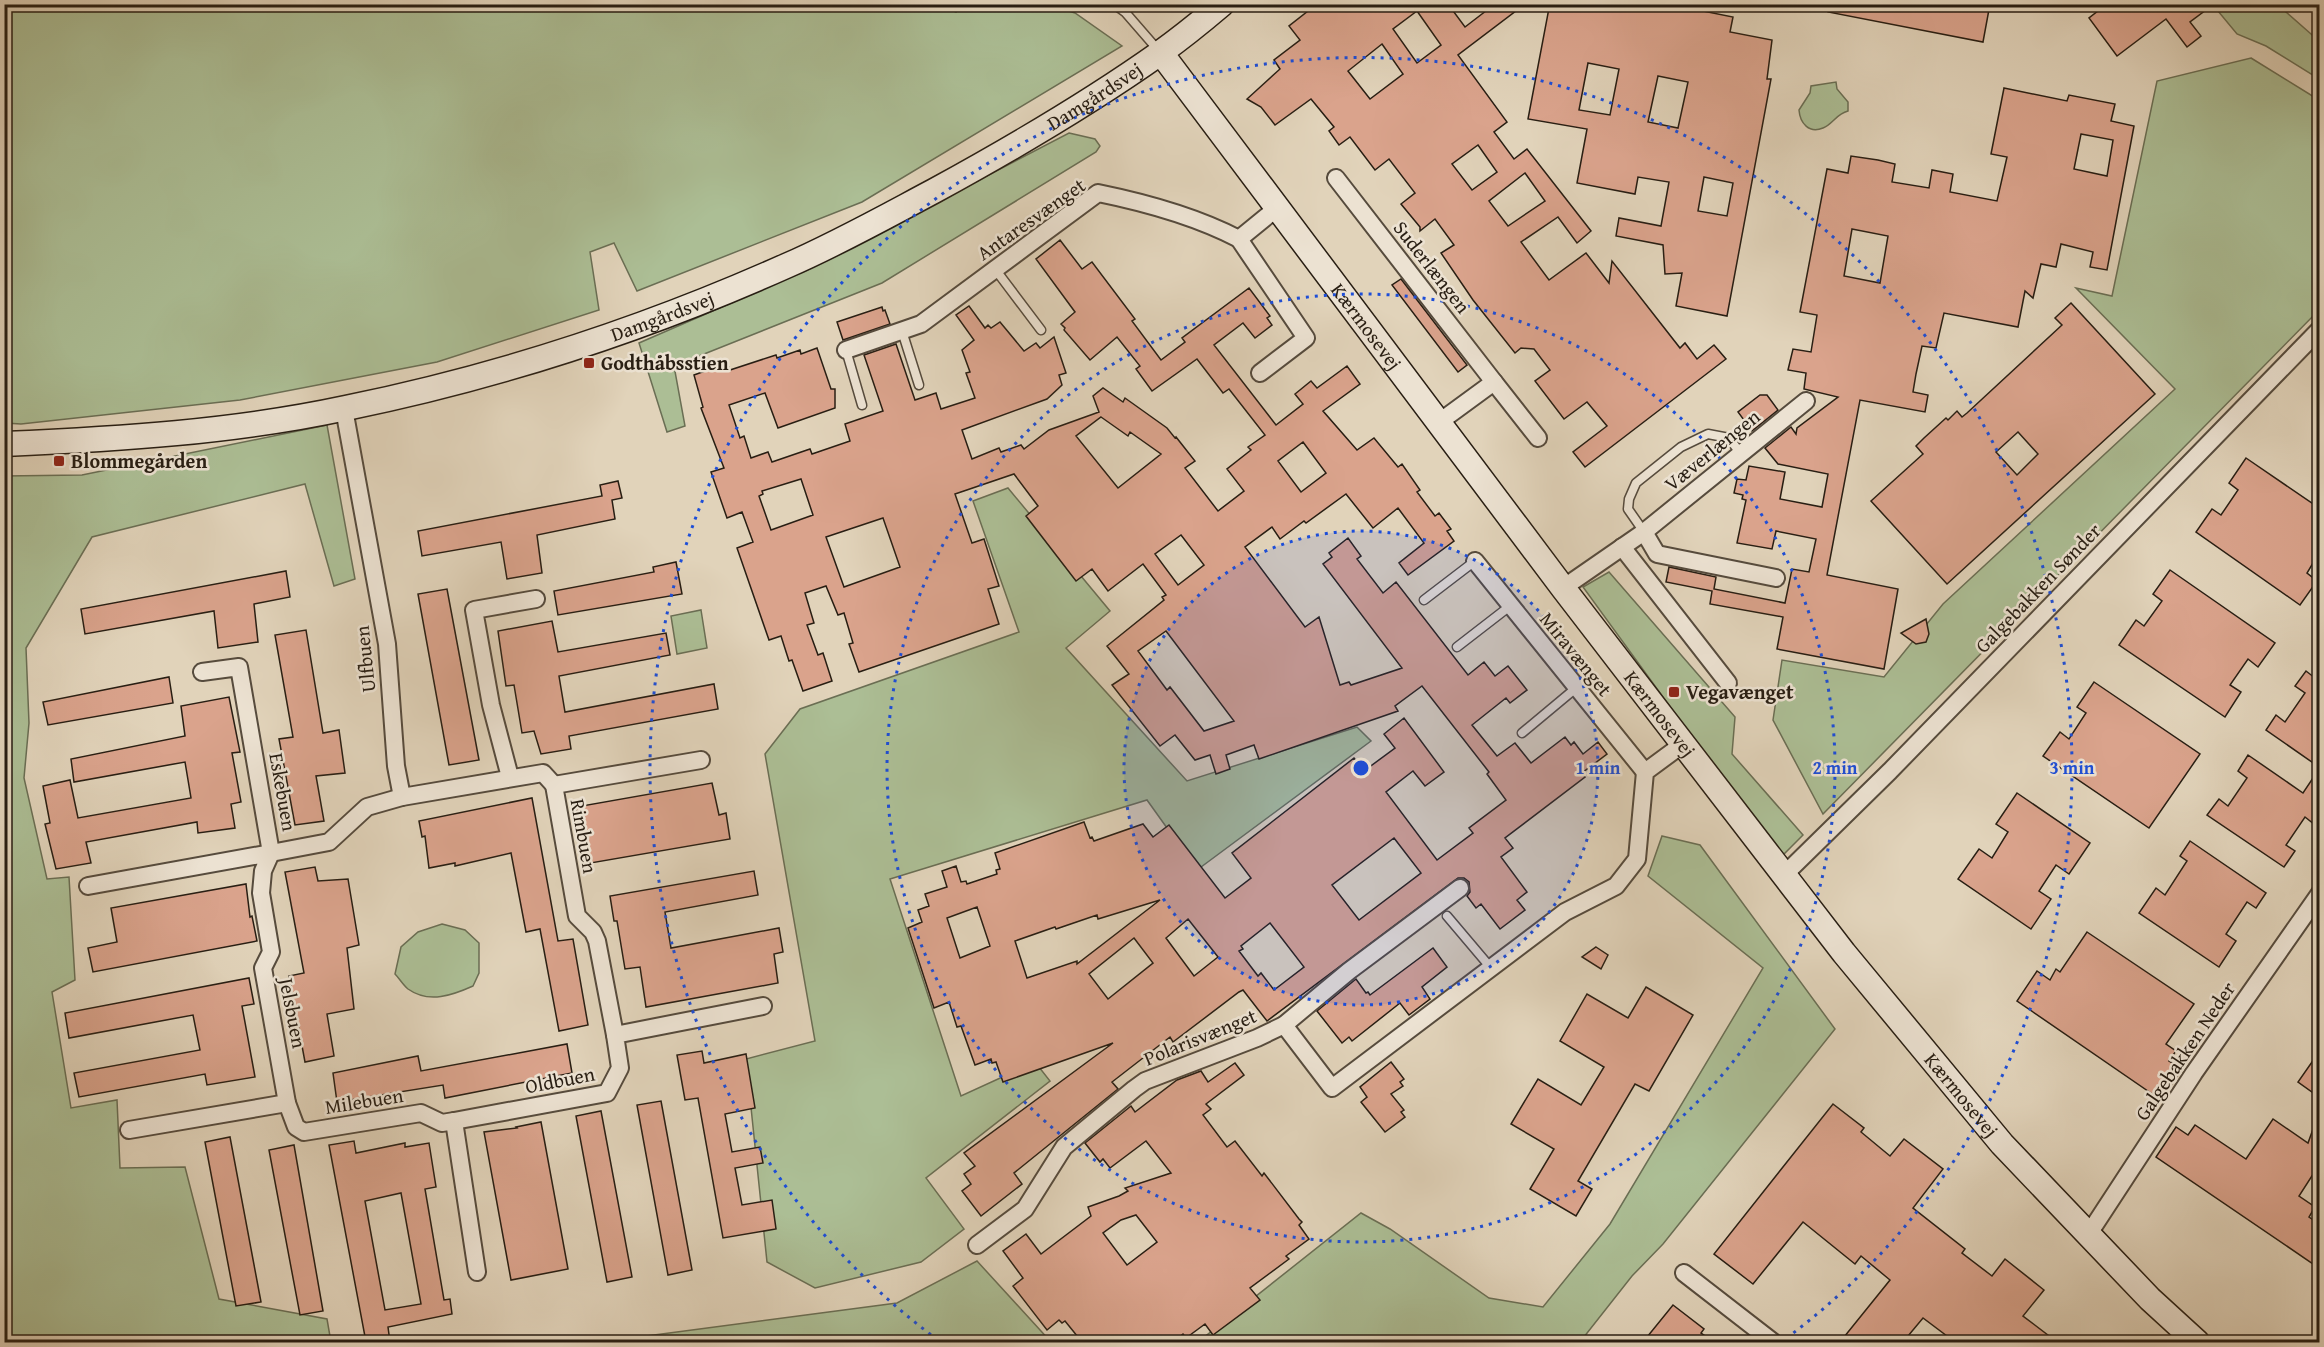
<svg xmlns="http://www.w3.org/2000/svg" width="2324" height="1347" font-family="'Gentium Book Plus',serif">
<rect width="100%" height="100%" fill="#e1d3ba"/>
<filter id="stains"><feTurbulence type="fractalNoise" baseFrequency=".00333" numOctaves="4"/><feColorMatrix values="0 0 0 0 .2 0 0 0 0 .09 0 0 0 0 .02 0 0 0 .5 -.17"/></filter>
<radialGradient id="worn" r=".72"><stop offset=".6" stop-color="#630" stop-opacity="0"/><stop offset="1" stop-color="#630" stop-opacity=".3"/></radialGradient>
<g fill="#acbe95" stroke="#6a6e54" stroke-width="1.5">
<polygon points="704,4 938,4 956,12 961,5 1050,5 1075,13 1122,46 862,202 637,291 614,243 590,252 599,310 437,362 240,400 21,424 5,423 5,5"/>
<polygon points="2213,5 2278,5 2319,41 2319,79 2266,46 2237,34"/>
<polygon points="2251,58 2319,100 2319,310 1823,814 1773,720 1782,660 1884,677 1943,604 2175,389 2076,288 2112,296 2157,81"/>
<path d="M1836,82l1,7 11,13v9c-12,3 -15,13 -25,17 -14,6 -23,-5 -24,-18l11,-17 1,-7z"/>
<polygon points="1069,133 1095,139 1100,146 1096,152 882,283 674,366 685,426 667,432 639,343 807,270"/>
<polygon points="327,425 355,579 334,586 305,484 92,537 26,648 29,723 24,778 47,879 69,877 75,980 52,992 71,1108 117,1100 120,1168 185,1167 219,1299 327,1319 331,1342 5,1342 4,476 82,475"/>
<polygon points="1008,488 1110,611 1066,648 1187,781 1357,727 1371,741 1197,870 1147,800 890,879 961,1096 1035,1062 1050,1081 926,1178 964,1229 921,1262 815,1288 767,1262 746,1059 815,1041 765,754 800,709 1019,632 973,501"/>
<polygon points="1609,572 1735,717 1732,754 1803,835 1780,858 1583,587"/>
<polygon points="701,610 707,648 677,654 671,616"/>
<polygon points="1662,836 1700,845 1835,1029 1663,1244 1632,1276 1580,1342 1198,1342 1361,1213 1390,1229 1489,1298 1543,1307 1610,1224 1763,968 1648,876"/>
<path d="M442,924l23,6 14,13v30l-6,13c-20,9 -44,18 -65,3 -5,-4 -9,-11 -13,-15l6,-27 17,-15z"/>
<polygon points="977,1261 1051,1342 601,1342 897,1303"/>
</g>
<g fill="#daa38c" stroke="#281e13" stroke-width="1.5" fill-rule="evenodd">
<path d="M1317,4h131l17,23 30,-23h30l-67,51 49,67 -13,10 20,27 13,-10 64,82 -14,12 -19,-26 -37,25 28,38 37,-27 23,30 3,-22 68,87 5,-5 12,16 17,-14 12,14 -141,108 -12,-15 34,-26 -20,-24 -23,17 -29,-38 15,-11 -16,-21 -13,-1 -6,5 -42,-53 -32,-47 13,-8 -19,-26 -15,12v-4l-19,-23 14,-11 -26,-34 -14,11 -25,-33 -11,8 -10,-14 5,-4 -23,-28 -36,26 -14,-18 -14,-8 33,-30 -6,-9 26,-20 -11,-14zM1417,11l24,34 -24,18 -24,-34zM1382,44l21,30 -33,25 -22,-28zM1478,145l19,27 -25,18 -20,-26zM1525,173l20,28 -37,25 -19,-25z"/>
<path d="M1561,4l41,7 1,-7h65l65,13 -3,15 42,8 -5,39h4l-44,237 -51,-10 6,-33 -17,1 -2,-29 -47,-9 3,-18 42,8 8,-44 -31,-5 -3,17 -58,-11 10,-54 -59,-10 21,-111 11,2zM1588,63l31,6 -9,46 -31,-5zM1658,76l30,6 -10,46 -30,-6zM1704,177l29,6 -6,33 -29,-5z"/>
<polygon points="1828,4 1885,4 1916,10 1917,7 1937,11 1938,4 1990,4 1983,42 1828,12"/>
<polygon points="2107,4 2214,4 2190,22 2201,36 2187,47 2166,19 2117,56 2089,18"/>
<path d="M2004,88l63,13 2,-6 46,9 -4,17 23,5 -27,144 -17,-3 3,-15 -32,-8 -5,23 -15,-3 -8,34 -8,-7 -7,36 -74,-14 -8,35 -14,-2 -6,28 -3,18 15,3 -3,17 -65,-12 -33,175 71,14 -14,80 -107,-20 6,-32 -73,-13 2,-13 -46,-9 3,-15 47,10 -2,12 71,14 7,-34 17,3 7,-33 -40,-8 -4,18 -35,-6 9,-43 -4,-1 1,-4 -9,-2 3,-14 9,1 3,-14 36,6 -5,27 42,8 6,-33 -50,-10 -13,-16 26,-21 5,7 1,-6 41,-31 -34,-8 2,-16 -18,-3 5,-21 18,3 6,-37 -17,-3 27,-143 21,4 3,-17 27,4 17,4 -3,18 37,6 3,-18 21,4 -3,18 47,9 10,-44 -16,-3zM2081,134l32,6 -6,36 -33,-7zM1852,229l36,7 -8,47 -36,-7z"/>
<path d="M1060,240l22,29 10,-7 43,57 -3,2 29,39 24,-18 -3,-4 67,-50 21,28 -3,2 5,7 -17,13 -12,-15 -29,22 62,80 27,-21 -8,-10 16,-13 6,7 30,-22 13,18 -37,27 34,39 17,-12 24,29 4,-3 18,26 -3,2 18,24 4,-3 12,16 -4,2 7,10 -46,34 -9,-12 25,-20 -26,-35 -25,20 -27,-34 -40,29 -2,-2 -24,18 -8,-12 -27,20 60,80 14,-10 21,68 9,-3 2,3 51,-17 -79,-104 9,-7 -3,-4 19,-15 13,18 -4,3 26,34 13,-11 72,93 16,-13 11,14 13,-10 19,24 -17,13 -4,-5 -34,27 25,31 18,-13 16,20 34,-26 6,8 3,-3 9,12 15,-12 9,12 -25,19 3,4 -80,61 8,10 -12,9 26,35 -10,8 8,10 -25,19 -19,-25 -5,4 -9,-12 3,-4 -1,-10 -5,-4h-6l-191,143 -24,-31 -4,2 -66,50 -3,-5 -58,45 6,7 -104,84 8,11 -41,32 -19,-25 9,-7 -7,-10 11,-8 -11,-13 149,-110 -110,39 -7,-20 -4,1 -1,-4 -16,6 -14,-39 -4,1 -8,-25 -15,6 -26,-80 14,-6 -4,-12 11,-4 -4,-12 22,-7 -5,-16 14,-5 5,16 5,-1 1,3 30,-10 -1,-4 4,-1 -5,-16 89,-31 6,16 2,-1 2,4 49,-17 10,13 16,-12 56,73 26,-20 -19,-25 122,-95 10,13 31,-23 -11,-14 20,-16 40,54 -19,14 -12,-15 -27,21 51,68 36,-27 -4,-5 37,-28 -19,-26 2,-2 -67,-86 -27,20 3,5 -139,48 -5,-14 -28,10 4,14 -14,5 -6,-19 -15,5 -20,-25 -15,11 -48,-61 17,-11 -22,-28 57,-46 -2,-3 4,-2 -23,-31 -35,27 -16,-22 -16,12 -50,-65 12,-10 -24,-32 -59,20 17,49 12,-4 15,47 -11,3 11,35 -140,48 -10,-28 4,-1 -9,-30 -6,2 -12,-29 -21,7 9,30 -7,2 11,30 5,-2 9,28 -29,10 -11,-31 -3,1 -8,-25 -12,4 -32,-92 16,-6 -11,-30 -15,6 -16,-46 13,-4 -23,-60 2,-1 -9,-32 33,-12 3,7 46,-15 1,3 23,-8 1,4 16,-6 14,41h4v19l-57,20 -13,-35 -36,12 11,33 4,-2 7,22 17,-6 4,10 38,-13 2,5 38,-13 -5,-17 38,-13 -19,-56 32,-11 19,56 21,-7 5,16 34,-11 -9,-25 4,-1 -8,-22 12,-10 -18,-25 13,-9 16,22 3,-3 3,3 9,-6 24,29 12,-8 4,5 14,-11 12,36 -7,2 3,10 -15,14 -85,31 10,29 27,-11 2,4 20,-7 3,4 25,-19 50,-18 -6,-16 10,-8 20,14 2,-4 42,30 8,10 1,-1 19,24 -10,7 33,43 26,-20 -17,-22 24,-19 -3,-3 17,-12 -36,-46 -6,4 -26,-34 -45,32 -16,-22 4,-3 -23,-29 -27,23 -26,-30 1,-2 -4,-4 14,-12 -39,-53zM1101,417l27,19 2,-4 31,22 -43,34 -42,-52zM1303,442l23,31 -25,19 -23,-31zM801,479l12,36 -42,15 -12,-34 4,-2 -1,-3zM883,518l17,49 -56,20 -18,-50zM1181,535l23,30 -26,20 -23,-31zM1166,631l68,90 -30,10 -34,-44 -3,3 -29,-39zM1394,838l27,35 -62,47 -27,-35zM1160,900l-83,64v-3l-50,17 -12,-37 40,-14 1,2 41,-14 1,4zM977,907l13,39 -30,12 -13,-40zM1188,919l30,38 -24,19 -28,-38zM1270,923l34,44 -30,23 -13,-17 -3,3 -19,-25 4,-2 -2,-3zM1134,938l19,25 -45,36 -19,-25z"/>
<polygon points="1401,279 1467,365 1458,372 1392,285"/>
<path d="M2071,303l84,91 -208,190 -76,-83 52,-47 -7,-8 8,-8 22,-20 2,2 9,-9 5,6 5,-4 95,-88 -7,-7zM2018,432l20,22 -21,21 -21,-23z"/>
<polygon points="882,307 883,311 885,310 890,324 843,340 837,322"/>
<polygon points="1760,395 1767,395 1778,410 1752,431 1738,412"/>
<polygon points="2246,458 2319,508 2319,553 2307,573 2317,581 2300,605 2196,532 2212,509 2221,515 2238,490 2229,483"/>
<polygon points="618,481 622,498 612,500 615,519 537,535 542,573 507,579 501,542 422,556 418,531 602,496 600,485"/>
<polygon points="676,562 682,594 558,615 554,591 654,572 653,567"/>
<polygon points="2170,570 2275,643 2258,667 2248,659 2230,685 2241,692 2225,717 2119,645 2136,620 2144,626 2162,601 2153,594"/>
<polygon points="286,571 290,597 254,604 258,642 218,648 214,611 85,634 81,609"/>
<polygon points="447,589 479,760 449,765 418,594"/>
<polygon points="1926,619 1929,634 1926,642 1916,644 1901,633"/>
<polygon points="552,621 558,652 666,633 670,655 559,676 565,712 714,684 718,709 569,736 571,749 541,754 534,731 522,733 514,685 506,686 498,631"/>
<polygon points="306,630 323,733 339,730 345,773 316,776 324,821 295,825 279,739 293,737 275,635"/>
<polygon points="2306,671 2315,678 2319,672 2319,767 2266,730 2276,715 2285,722 2305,693 2295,686"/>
<polygon points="169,677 173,703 48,725 43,702"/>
<polygon points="2094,682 2200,754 2149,828 2043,756 2060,732 2069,739 2086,713 2077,707"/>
<polygon points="229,697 240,752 232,753 241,802 231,804 235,828 198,833 197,822 86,842 91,863 56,869 45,824 50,823 43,786 70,780 78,818 191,798 185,762 74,782 71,759 185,736 181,706"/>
<polygon points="2248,755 2303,793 2319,769 2319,815 2314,824 2305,817 2286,845 2295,851 2284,867 2207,815 2219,799 2228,806 2247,778 2238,771"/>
<polygon points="712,783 719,815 726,813 730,839 585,864 576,807"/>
<polygon points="2017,793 2090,843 2069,874 2056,865 2039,891 2051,899 2031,929 1958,879 1979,849 1992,858 2008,832 1996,824"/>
<polygon points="532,798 558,941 573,939 588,1025 559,1031 540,929 526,932 511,853 455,866 455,863 429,868 425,836 422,837 419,821"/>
<polygon points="2190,841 2266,893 2256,908 2247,902 2226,934 2236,941 2219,967 2139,913 2156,888 2165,895 2187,861 2180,856"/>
<polygon points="315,867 318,881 348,879 359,945 347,948 354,1009 327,1014 334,1056 305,1062 289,976 304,973 285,872"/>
<polygon points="754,871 758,895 665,912 671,948 779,928 783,952 774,954 778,983 646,1007 640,967 625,969 617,921 614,921 610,896"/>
<polygon points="246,884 250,917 252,916 257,941 93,972 88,948 117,942 111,908"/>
<polygon points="2087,932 2194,1004 2166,1044 2176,1051 2169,1061 2182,1069 2161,1100 2017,1001 2037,971 2050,980 2056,969 2060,972"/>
<polygon points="1596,947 1608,955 1601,969 1582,957"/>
<polygon points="1433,948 1447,967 1422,987 1430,999 1409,1015 1400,1003 1352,1041 1349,1037 1342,1043 1317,1011 1356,979 1366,993 1368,992 1370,995"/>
<polygon points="249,978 254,1004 242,1006 255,1077 207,1085 205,1074 79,1097 74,1073 200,1050 193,1015 69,1038 65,1013"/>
<polygon points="1646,987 1693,1015 1649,1091 1635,1084 1578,1181 1592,1189 1576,1216 1530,1189 1554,1149 1511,1124 1538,1079 1581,1105 1604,1067 1560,1041 1587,994 1628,1018"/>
<polygon points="567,1044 572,1073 445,1098 443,1085 337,1102 333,1073 418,1056 421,1071"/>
<polygon points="702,1051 704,1063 746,1054 755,1108 725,1114 732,1152 760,1147 763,1163 735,1168 742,1205 772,1200 776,1229 723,1238 698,1098 685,1100 677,1055"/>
<polygon points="2319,1052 2319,1097 2298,1082"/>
<polygon points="1391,1062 1404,1079 1400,1082 1403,1086 1391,1094 1404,1110 1401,1112 1405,1117 1385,1132 1361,1102 1367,1097 1360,1087"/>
<path d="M1235,1063l9,12 -38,29 5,5 -8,6 24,32 8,-6 27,35 2,-3 35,46 3,3 -3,3 10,14 -23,17 3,3 -39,29 10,12 -47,35 -8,-11 -19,14 -3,-4 -10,8h-91l-17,-21 -3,2 -3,-3 -12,10 -34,-44 10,-8 -20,-27 23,-17 15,20 50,-38 -3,-9 31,-11 9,-5 -3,-3 46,-15 -25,-32 -36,27 -7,-9 -3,3 -15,-19 46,-37 4,6 42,-32 24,-9 7,11zM1136,1215l21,27 -30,23 -24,-32 18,-13z"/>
<polygon points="661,1101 692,1270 668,1275 637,1105"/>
<polygon points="1833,1104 1864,1128 1861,1132 1890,1156 1904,1139 1943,1169 1913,1208 1965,1249 1962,1253 1992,1276 2005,1259 2044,1290 2023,1316 2057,1342 1955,1342 1923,1318 1903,1342 1840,1342 1890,1280 1861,1256 1855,1264 1803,1222 1753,1284 1714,1254"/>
<polygon points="601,1111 632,1277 607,1282 576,1116"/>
<polygon points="2317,1118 2319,1118 2319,1165 2299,1196 2315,1207 2309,1217 2319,1224 2319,1268 2156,1157 2176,1127 2188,1135 2195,1125 2246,1159 2273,1119 2308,1143"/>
<polygon points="541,1122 568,1269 511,1280 484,1132 517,1128 516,1127"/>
<polygon points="230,1137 261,1302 236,1306 205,1142"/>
<path d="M354,1141l2,12 49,-10v4l24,-4 7,44 -11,2 19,111 6,-1 2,15 -64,13 2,15h-24l-37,-197zM401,1193l20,111 -36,6 -20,-109z"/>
<polygon points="294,1145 323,1311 300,1315 269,1150"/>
<polygon points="1673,1305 1704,1329 1701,1333 1714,1342 1643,1342"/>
</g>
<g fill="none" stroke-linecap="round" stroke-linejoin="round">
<g stroke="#564b3d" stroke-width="11">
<g id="lane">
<polyline points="1114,4 1125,12 1158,50"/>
<polyline points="995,269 1041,330"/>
<polyline points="902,331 919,385"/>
<polyline points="846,350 862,405"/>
<polyline points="1644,532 1628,509 1629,499 1636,483 1681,447 1708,434 1729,438 1741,454"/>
<polyline points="1424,600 1475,561"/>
<polyline points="1457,647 1510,606"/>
<polyline points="1522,733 1576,688"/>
<polyline points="1447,916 1491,968"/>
</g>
</g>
<g stroke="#564b3d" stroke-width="20">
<g id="street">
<polyline points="1336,178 1494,382 1438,423"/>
<polyline points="1239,239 1306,338 1260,373"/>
<path d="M846,350l75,-26 177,-131c49,10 97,23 141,46l38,-31"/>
<polyline points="1494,382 1538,438"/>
<polyline points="344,409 387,644 396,766 402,797"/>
<polyline points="1644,532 1806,401"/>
<polyline points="1622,547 1728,683"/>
<polyline points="1475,561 1645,772"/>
<polyline points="1563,588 1644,532 1657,554 1776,578"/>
<polyline points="202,672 239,667 271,853 329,842 367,807 402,797 543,773 554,785"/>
<polyline points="510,777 491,705 474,610 536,599"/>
<polyline points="1785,874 1890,771 2320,329"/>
<polyline points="88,886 271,853 263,871 261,893 271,952 263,968 287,1103 129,1130"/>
<polyline points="1284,1025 1332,1088 1565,912 1616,886 1637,859 1645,772 1683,744"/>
<polyline points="615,1035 597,941 593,932 577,916 554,785 701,760"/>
<polyline points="287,1103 296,1127 304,1132 421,1113 442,1123 454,1121 477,1272"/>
<polyline points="454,1121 607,1093 620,1068 615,1035 763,1006"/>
<polyline points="2088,1235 2194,1073 2320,893"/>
<polyline points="977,1245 1025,1209 1064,1147 1134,1089 1145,1081 1257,1038 1284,1025 1349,971 1460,888"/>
<polyline points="1684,1273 1773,1342"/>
</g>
</g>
<g stroke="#281e13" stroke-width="27">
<g id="secondary">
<path id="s1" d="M1161,53l402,535 281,365 158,191 148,155 47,43"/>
<path id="s2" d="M4,444c115,-5 230,-12 342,-36 152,-31 299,-79 440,-142 51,-22 99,-49 148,-75 77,-42 154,-87 226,-138 21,-15 42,-32 62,-49"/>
</g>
</g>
<use href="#lane" stroke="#ece2d2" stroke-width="8"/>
<use href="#street" stroke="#ece2d2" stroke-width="16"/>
<use href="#secondary" stroke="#ece2d2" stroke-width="24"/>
</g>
<circle cx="1361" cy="768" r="237" fill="#1d4ed8" fill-opacity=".12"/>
<g fill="none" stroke="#1d4ed8" stroke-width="3" stroke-dasharray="3 6">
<circle cx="1361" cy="768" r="237"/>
<circle cx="1361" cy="768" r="474"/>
<path d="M938 1340A711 711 0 1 1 1784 1340"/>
</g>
<g fill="#8f2418" stroke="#ece2d2" stroke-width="2">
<rect x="583" y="357" width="12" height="12" rx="3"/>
<rect x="53" y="455" width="12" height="12" rx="3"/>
<rect x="1668" y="686" width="12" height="12" rx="3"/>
</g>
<g text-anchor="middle" stroke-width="5" stroke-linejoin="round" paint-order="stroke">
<g font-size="20" fill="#281e13" stroke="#ece2d2">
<text dy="7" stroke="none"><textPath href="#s2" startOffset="1160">Damgårdsvej</textPath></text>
<text transform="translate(1031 219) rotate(-35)" y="7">Antaresvænget</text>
<text transform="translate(1432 267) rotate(52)" y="7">Suderlængen</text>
<text dy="7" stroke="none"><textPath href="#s2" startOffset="674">Damgårdsvej</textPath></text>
<text dy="7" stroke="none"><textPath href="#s1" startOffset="342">Kærmosevej</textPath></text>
<text transform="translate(1712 450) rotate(-39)" y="7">Væverlængen</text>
<text transform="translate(2038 588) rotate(-46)" y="7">Galgebakken Sønder</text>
<text transform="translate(1576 654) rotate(51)" y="7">Miravænget</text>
<text transform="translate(365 659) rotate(-96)" y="7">Ulfbuen</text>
<text dy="7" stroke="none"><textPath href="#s1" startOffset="828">Kærmosevej</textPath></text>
<text transform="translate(283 792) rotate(80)" y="7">Eskebuen</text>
<text transform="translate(584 836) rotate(80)" y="7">Rimbuen</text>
<text transform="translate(293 1013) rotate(79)" y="7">Jelsbuen</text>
<text transform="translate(1200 1037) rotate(-22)" y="7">Polarisvænget</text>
<text transform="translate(2185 1051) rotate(-56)" y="7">Galgebakken Neder</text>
<text transform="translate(560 1080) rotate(-11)" y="7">Oldbuen</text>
<text dy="7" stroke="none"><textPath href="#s1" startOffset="1314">Kærmosevej</textPath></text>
<text transform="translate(364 1101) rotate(-9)" y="7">Milebuen</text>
</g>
<g font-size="20" font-weight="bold" fill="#281e13" stroke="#ece2d2" text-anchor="start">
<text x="601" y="370">Godthåbsstien</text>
<text x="71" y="468">Blommegården</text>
<text x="1686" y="699">Vegavænget</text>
</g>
</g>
<circle cx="1361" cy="768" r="9" fill="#1d4ed8" stroke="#ece2d2" stroke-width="3"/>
<g font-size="18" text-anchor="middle" font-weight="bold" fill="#1d4ed8" stroke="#ece2d2" stroke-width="5" stroke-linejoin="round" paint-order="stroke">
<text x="1598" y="774">1 min</text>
<text x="1835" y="774">2 min</text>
<text x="2072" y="774">3 min</text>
</g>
<rect width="2324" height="1347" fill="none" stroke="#e1d3ba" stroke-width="24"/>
<rect x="6" y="6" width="2312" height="1335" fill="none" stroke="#281e13" stroke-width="3"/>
<rect x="12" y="12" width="2300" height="1323" fill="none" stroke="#281e13" stroke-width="1.5"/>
<rect width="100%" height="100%" filter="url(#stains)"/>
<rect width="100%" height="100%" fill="url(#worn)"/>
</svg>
